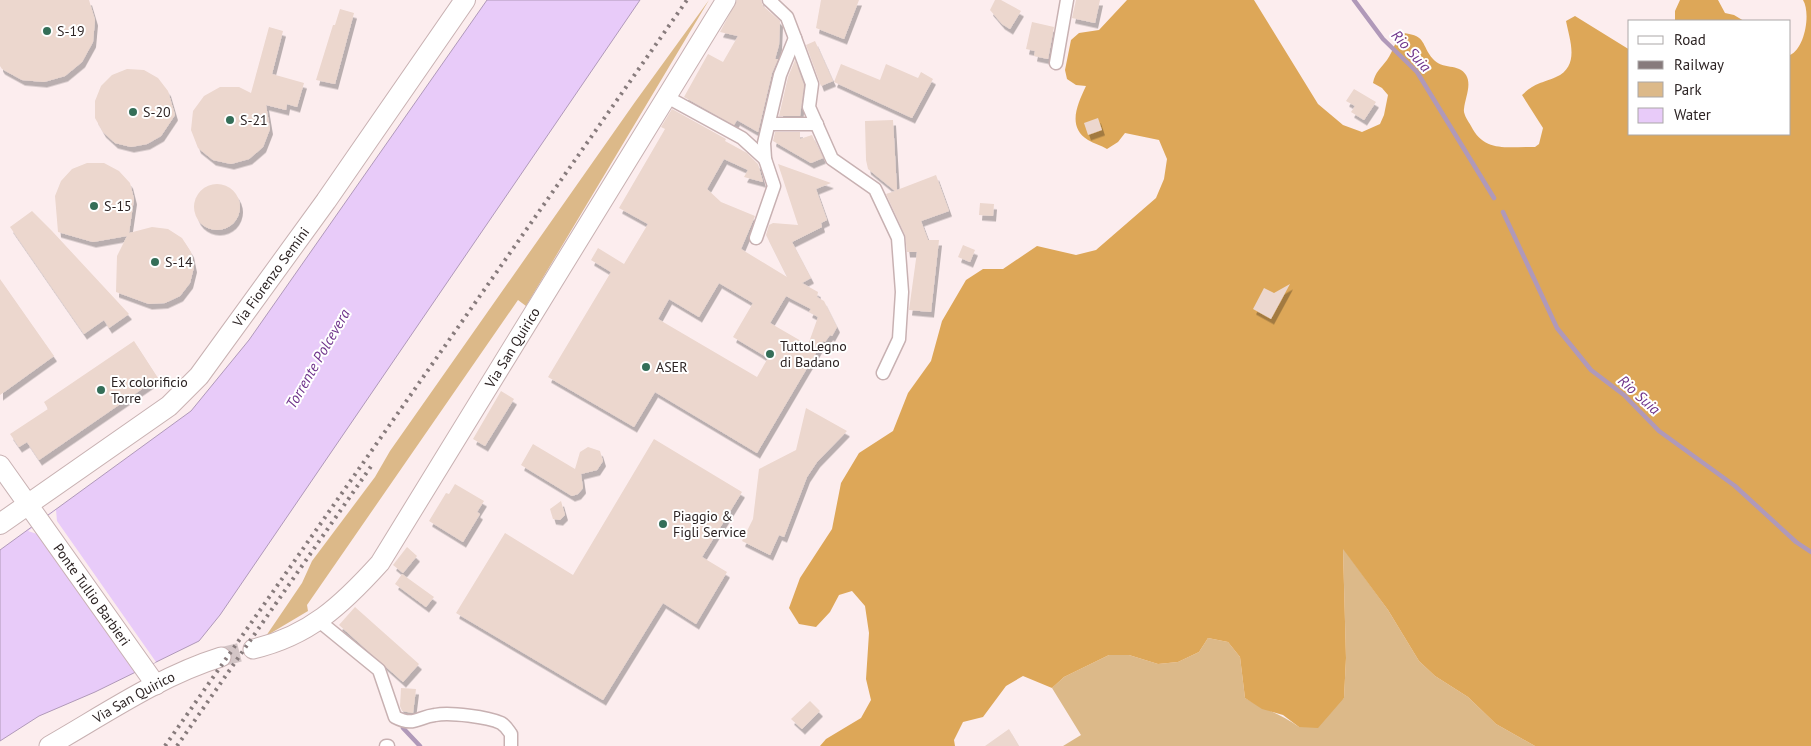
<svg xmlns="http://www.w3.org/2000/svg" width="1811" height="746" font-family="'PT Sans',sans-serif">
<defs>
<filter id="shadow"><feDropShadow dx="3" dy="5.5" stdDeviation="0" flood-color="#0004"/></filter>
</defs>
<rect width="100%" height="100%" fill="#fcedee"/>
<g fill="#dcb989">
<polygon points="709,0 526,306 518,300 307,605 308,611 266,636 302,583 312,561 375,477 390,451 635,102"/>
<path d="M1343,548l45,62 31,51 16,15 33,21 28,27 39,22h-472l18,-11 -29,-47 12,-11 45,-22h20l29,9 20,-2 21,-10 9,-14 20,4 12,15 5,41c18,11 37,16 54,29l45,-29 2,-40z"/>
</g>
<g fill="#dda758">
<path d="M1127,0h127l64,104 25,21 19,7 18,-8 4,-9 4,-20 -6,-7 -9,-5c2,-11 8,-15 14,-23 7,-10 7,-19 17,-27 23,3 17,12 29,26 9,11 26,4 33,16 6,10 -1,23 -2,34 -1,5 4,12 7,17 14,28 39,20 64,21l4,-3 4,-16 -21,-33c14,-13 18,-11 34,-18 24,-11 14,-36 10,-56l9,-5 55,34v84h160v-79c15,-7 21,-42 13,-55h8v746h-276l-39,-22 -28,-27 -33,-21 -16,-15 -31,-51 -45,-61 3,109 -2,40 -26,30 -19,-1 -16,-12 -21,-6 -17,-11 -5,-41 -12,-15 -20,-4 -9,14 -21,10 -20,2 -29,-9h-20l-45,22 -12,11 -29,-12 -17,10 -23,31 -20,5 -9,18 1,6h-135l6,-7 35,-21 10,-18 -5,-21 3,-46 -4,-27 -13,-15 -13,4 -9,17 -14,15 -17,-3 -10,-16 11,-30 32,-49 9,-46 18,-30 34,-22 15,-38 23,-32 11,-40 24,-41 17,-11h20l34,-23 39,9 20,-5 60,-52 8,-19 3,-20 -8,-19 -34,-7 -7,9 -11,7c-6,-4 -13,-5 -19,-9 -21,-13 -11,-35 -2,-54l-10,-1 -9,-6 -2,-9 6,-30 8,-7 20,-3z"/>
<polygon points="1680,0 1718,0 1725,13 1734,15 1744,21 1675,21 1675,11"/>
</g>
<polygon fill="#e8cbf9" stroke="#b099b9" points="487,0 640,0 220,615 199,641 95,692 39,716 0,741 0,550 191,411 249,340"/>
<polygon fill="#fcedee" points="56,510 57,521 156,662 135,672 37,534 28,531"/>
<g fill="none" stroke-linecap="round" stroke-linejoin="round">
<g stroke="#b099b9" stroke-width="4.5">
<polyline points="1354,0 1383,39 1417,72 1494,198"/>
<polyline points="1503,212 1557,328 1591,370 1624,395 1659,431 1735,486 1796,542 1811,552"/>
<polyline points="403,728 420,746"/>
</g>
</g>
<g fill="#ecd7ce" fill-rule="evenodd" filter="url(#shadow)">
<polygon points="0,0 89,0 95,20 93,42 82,62 65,76 44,82 22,80 2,69 0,66"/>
<polygon points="737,0 761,0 763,6 780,21 779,45 775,59 778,59 772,73 758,132 737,120 734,125 684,97 708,54 723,62 738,36 720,32"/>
<polygon points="821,0 859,0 844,39 816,28"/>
<polygon points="995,0 1001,0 1021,11 1010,29 1002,24 990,10"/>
<polygon points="1076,0 1100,0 1095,23 1072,18"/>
<polygon points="340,9 354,13 335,84 316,80 333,25 335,25"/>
<polygon points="1032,22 1054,27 1048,59 1034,56 1035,51 1026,49"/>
<polygon points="269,27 283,31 272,74 304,83 297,107 287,104 286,110 266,105 270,129 263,147 249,159 231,164 213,160 198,148 191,130 193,111 204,96 220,87 239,87 251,93"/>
<polygon points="815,41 833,81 821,86 806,45"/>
<polygon points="795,60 804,85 800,116 779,116 788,77"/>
<polygon points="841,64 880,80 886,64 918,78 921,72 933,79 912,118 834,82"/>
<polygon points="127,69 144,70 158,78 168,91 175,115 161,136 147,144 131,147 115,143 103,132 95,118 95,101 101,86 112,75"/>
<polygon points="1354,89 1376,102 1364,120 1351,112 1355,106 1346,101"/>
<path d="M672,109l54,30 -1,2 22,12 11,11 5,18 -19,-5 4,-7 -24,-11 -17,30 14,13 34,14 -14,33 46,28 -21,-42 3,-10 4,-2 25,2 -20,-61 53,19 -15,6 11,31 -6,3 1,4 -30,15 19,36 -9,5 16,9 -1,5 7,4 13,26 -5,9 -2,-1 -5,7 -2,-1 -66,112 -102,-61 -21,35 -86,-50 63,-105 -20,-12 7,-12 26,16 24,-40 -29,-16 46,-79 -4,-2zM719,283l34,20 -20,34 35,21 -11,19 -99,-58 11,-20 30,18zM786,296l25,13 -2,3 9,5 -10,28 -38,-22z"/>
<polygon points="1098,118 1102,130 1088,135 1084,123"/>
<polygon points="893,120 897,190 936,175 949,211 921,221 928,240 939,240 931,312 909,310 917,252 907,252 905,235 886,194 895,191 868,169 866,160 865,121"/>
<polygon points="775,132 800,132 800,139 812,135 823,158 811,163 773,141"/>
<polygon points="87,163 104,163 119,171 130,183 134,199 129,233 152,227 168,229 182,238 191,252 194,267 190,283 180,296 165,303 149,304 116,292 117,256 127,236 93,242 58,232 55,196 61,181 72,169"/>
<circle cx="217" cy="207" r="23"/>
<polygon points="980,203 994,204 993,216 979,215"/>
<polygon points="32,211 52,231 129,314 109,328 104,320 84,334 10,227"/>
<polygon points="963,245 975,250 970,262 958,257"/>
<polygon points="0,279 54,356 0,395"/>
<polygon points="1290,284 1271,319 1253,309 1264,288 1274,293"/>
<polygon points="134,341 158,378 39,460 27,442 19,447 10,434 48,409 44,402"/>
<polygon points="501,391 514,399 485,446 473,439"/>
<polygon points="806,408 847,431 817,462 807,477 784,537 779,535 770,555 742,541 753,519 759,469 796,450"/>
<polygon points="654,439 742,492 702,557 727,572 696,624 663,603 603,700 456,613 505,533 573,575"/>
<polygon points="533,444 575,469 580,452 588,447 600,451 603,461 597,470 581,474 583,488 578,494 572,496 521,465"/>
<polygon points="455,484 484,501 477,512 480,514 463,542 429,521 446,493 449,494"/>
<polygon points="561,501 565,515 560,520 553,519 550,509"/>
<polygon points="407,547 417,556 403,573 393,565"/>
<polygon points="402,574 434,597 426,607 395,584"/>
<polygon points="355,607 419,664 403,682 339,625"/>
<polygon points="401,688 416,689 413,713 402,711 400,706"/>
<polygon points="810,701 820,711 802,729 791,719"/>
<polygon points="1009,729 1019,746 985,746"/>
</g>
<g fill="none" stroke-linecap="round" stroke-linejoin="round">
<polyline stroke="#d3c5c6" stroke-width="19" stroke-dasharray="19 9" stroke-linecap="butt" points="221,657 253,649"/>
<g stroke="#c8b1b2" stroke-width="15">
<g id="street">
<polyline points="769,0 787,17 795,38 812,84 809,107 832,159 875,189 898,238 902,292 899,339 883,373"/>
<polyline points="1056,63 1067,0"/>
<polyline points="667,97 742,138 765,159"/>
<polyline points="770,124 817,124"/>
<polyline points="756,238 774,186 765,159 764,143 780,75 795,38"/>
<path d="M319,621l60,49 16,47c19,10 23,0 40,-2 15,-3 53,2 66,8 5,3 7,7 10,11v12"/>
<polyline points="386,746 388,746"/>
</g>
</g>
<g stroke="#c8b1b2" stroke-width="21">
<g id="secondary">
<path id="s1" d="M0,465l156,220"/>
<path id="s2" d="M253,649c56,-13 89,-44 127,-86l346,-563"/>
<path id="s3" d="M49,746c56,-32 111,-70 172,-89"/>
</g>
</g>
<g stroke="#c8b1b2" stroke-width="22">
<g id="primary">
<path id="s4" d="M0,524l169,-118 30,-30 127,-175 139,-201"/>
</g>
</g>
<use href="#street" stroke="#fff" stroke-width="12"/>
<use href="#secondary" stroke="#fff" stroke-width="19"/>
<use href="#primary" stroke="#fff" stroke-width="20"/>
<g stroke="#877b7c" stroke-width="4" stroke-dasharray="2.5 5" stroke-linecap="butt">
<polyline points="165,746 687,0"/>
<polyline points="177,746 372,465"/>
</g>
</g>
<g fill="#346e58" stroke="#fff" stroke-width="2">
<circle cx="47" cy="31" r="5"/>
<circle cx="133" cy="112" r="5"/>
<circle cx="230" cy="120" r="5"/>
<circle cx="94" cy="206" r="5"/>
<circle cx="155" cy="262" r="5"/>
<circle cx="770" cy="354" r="5"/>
<circle cx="646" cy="367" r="5"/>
<circle cx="101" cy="390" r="5"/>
<circle cx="663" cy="524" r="5"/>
</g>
<g text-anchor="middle" stroke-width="4" stroke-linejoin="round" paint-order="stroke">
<g font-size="14" fill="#2d2424" stroke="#fff" text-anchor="start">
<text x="57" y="36">S-19</text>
<text x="143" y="117">S-20</text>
<text x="240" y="125">S-21</text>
<text x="104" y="211">S-15</text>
<text x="165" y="267">S-14</text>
<text x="780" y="351">TuttoLegno<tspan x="780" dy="16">di Badano</tspan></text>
<text x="656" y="372">ASER</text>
<text x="111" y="387">Ex colorificio<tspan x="111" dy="16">Torre</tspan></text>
<text x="673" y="521">Piaggio &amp;<tspan x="673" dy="16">Figli Service</tspan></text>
</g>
<g font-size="14" fill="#2d2424" stroke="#fff">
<text dy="5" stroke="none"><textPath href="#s4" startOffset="371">Via Fiorenzo Semini</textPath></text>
<text dy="5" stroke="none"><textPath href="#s2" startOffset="409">Via San Quirico</textPath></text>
<text dy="5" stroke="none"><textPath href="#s1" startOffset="159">Ponte Tullio Barbieri</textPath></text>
<text dy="5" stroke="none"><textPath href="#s3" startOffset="98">Via San Quirico</textPath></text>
</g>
<g font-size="15" font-style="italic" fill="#6f348b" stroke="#fff">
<text transform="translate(1411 51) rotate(48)" y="5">Rio Suia</text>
<text transform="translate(318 359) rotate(-60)" y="5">Torrente Polcevera</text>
<text transform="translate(1639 395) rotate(42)" y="5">Rio Suia</text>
</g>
</g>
<rect x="1628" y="20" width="162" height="115" fill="#ffffff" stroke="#aba7a7"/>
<rect x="1638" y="36" width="25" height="8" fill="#ffffff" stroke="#aba7a7"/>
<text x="1674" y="45" font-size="15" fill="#2d2424">Road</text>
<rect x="1638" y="61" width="25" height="8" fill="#877b7c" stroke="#aba7a7"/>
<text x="1674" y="70" font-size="15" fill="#2d2424">Railway</text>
<rect x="1638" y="82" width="25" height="15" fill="#dcb989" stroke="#aba7a7"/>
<text x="1674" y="95" font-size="15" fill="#2d2424">Park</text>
<rect x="1638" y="108" width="25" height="15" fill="#e8cbf9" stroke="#aba7a7"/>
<text x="1674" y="120" font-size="15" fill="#2d2424">Water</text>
</svg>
